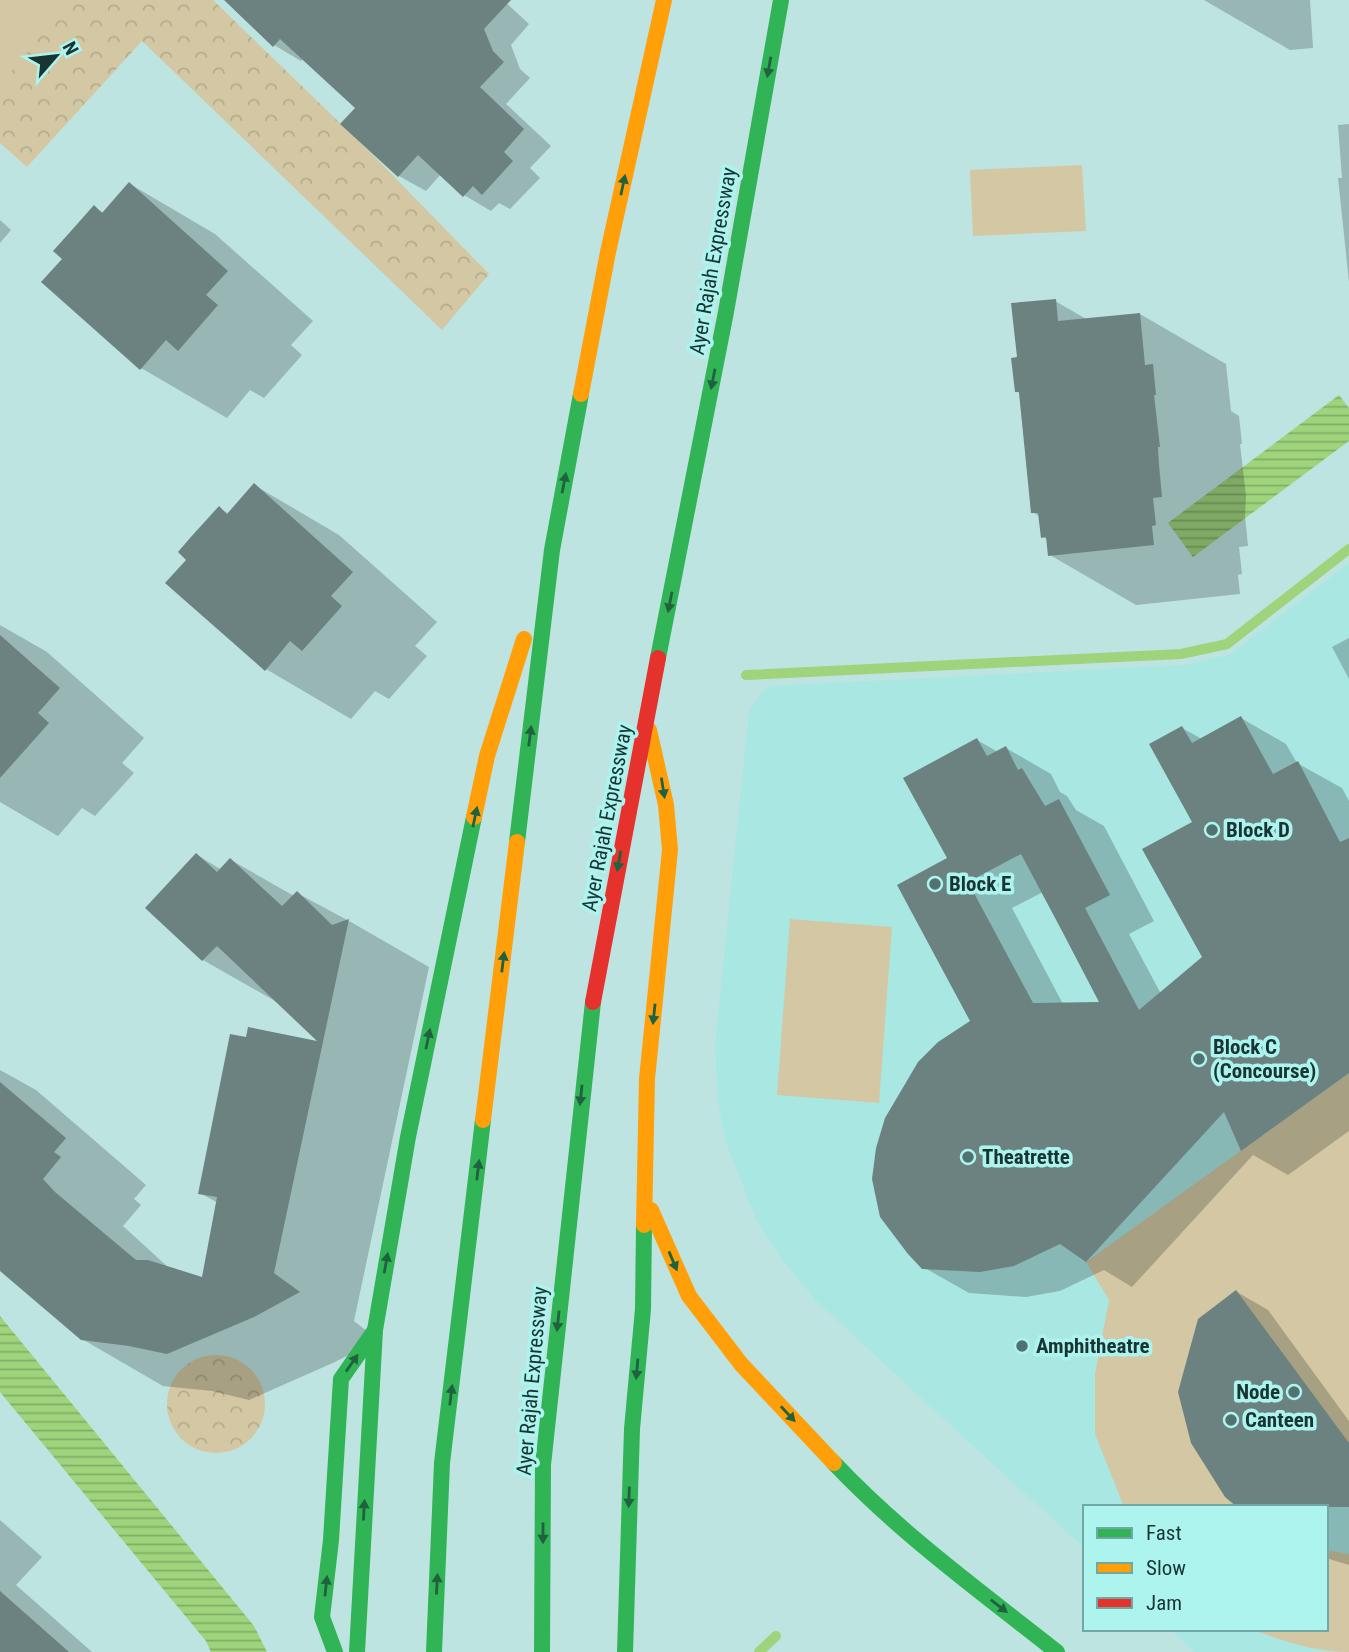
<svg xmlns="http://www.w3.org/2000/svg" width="1349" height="1652" font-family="'Roboto Condensed',sans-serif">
<defs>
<pattern id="park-crowns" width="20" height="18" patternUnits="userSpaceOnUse" patternTransform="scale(1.75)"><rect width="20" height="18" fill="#d3c8a3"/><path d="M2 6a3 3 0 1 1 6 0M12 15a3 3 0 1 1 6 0" fill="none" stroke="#b4ac8d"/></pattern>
<pattern id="water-rules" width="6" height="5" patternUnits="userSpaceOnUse" patternTransform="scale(1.75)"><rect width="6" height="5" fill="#9fd47d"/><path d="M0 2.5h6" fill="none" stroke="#81ad67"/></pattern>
</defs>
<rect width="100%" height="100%" fill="#bde4e1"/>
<polygon fill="#a9e7e3" points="1349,563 1349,1652 1194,1652 1170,1629 1326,1629 1326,1507 1085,1507 1085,1549 815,1300 781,1258 756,1219 725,1140 718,1102 715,1045 749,711 762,692 771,686 1185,665 1229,655"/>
<g fill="url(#park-crowns)">
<polygon points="0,0 213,0 371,153 489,274 442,330 142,41 27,167 0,143"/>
<circle cx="216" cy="1404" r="49"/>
</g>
<g fill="#d3c8a3">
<polygon points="0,0 59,0 66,6 0,85"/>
<polygon points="1082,165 1086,231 973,236 970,170"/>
<polygon points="790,919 892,927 879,1103 777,1095"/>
<polygon points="1349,1073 1349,1492 1200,1318 1178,1392 1237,1507 1124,1507 1095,1434 1095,1374 1109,1300 1086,1262"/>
<path d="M1326,1550l23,4v98c-34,0 -66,-11 -98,-23h75z"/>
</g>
<g fill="url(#water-rules)">
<polygon points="1339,395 1349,408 1349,441 1193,557 1168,523"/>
<polygon points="0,1316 254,1626 267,1652 211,1652 206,1641 0,1392"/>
</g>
<g fill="#0003" fill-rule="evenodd">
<polygon points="227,0 503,0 529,24 511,45 520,69 530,78 506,104 551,146 530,168 540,178 510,209 499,203 491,211 464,195 441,174 426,191 399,176 358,108 303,59 301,61 274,45"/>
<polygon points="1204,0 1310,0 1313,48 1290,50"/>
<polygon points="1349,124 1349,282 1338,178 1342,178 1338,125"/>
<polygon points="130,184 215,234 313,321 291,345 302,355 264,398 250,390 227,418 141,368 64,258 95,208 104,213"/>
<polygon points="0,220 11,230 0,243"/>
<polygon points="1055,301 1088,320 1140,314 1226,364 1231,411 1239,416 1242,444 1240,444 1246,496 1245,516 1248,546 1239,547 1242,574 1238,575 1240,594 1136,605 1050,555 1048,540 1043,537 1041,517 1032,512 1019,393 1016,391 1019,358"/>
<polygon points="254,485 339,535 437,622 415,646 427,656 389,699 375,691 351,719 266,669 189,559 219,508 229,514"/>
<polygon points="0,625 47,652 144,738 122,763 134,773 95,816 82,808 58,836 0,802"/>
<polygon points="1349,638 1349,679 1332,647"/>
<path d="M1241,718l45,26 11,19 45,25 7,13v330l-61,44 -35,-20 -121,132 -28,-17 -44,21 -34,6 -57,-4 -46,-26 49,-246 -23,-162 28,-119 21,12 8,-4 45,26 9,18 7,4 9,14 28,16 50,95 -25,13 32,60 43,-37 -10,-134 -12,-95 20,11zM1043,892l59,112h-39l-51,-96z"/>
<polygon points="197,855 222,870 231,860 294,896 297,893 349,921 429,967 354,1321 378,1340 335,1362 249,1400 212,1391 163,1386 82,1339 0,1269 0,1070 36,1090 146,1185 134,1199 141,1205 123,1226 170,1269 203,1279 218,1203 200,1193 322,1044 282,1005 203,960 148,908"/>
<polygon points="1237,1292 1268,1310 1349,1421 1349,1565 1326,1558 1326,1507"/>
<polygon points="0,1520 42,1557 16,1585 92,1652 0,1652"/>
</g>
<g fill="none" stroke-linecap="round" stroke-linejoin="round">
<g stroke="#9fd47d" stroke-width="10">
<polyline points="746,675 1181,654 1227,644 1349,549"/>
<polyline points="759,1652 776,1636"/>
</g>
</g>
<g fill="#6c8281" fill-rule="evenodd">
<polygon points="224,0 511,0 484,29 493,51 504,62 480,87 524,129 504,152 513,161 482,195 473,186 463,197 418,155 398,177 340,124 355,108 280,39 273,47"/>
<polygon points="129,182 228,271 206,295 218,305 178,351 166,340 140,370 41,282 62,259 53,251 71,231 94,205 102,213"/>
<polygon points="1056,299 1058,321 1140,313 1145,365 1153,364 1156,395 1154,395 1160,447 1158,447 1159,465 1162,497 1153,498 1156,525 1152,526 1154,545 1048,556 1046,537 1041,538 1038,513 1031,513 1019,392 1015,392 1011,358 1017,357 1011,303"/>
<polygon points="254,483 353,572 331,596 342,606 302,651 290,641 265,671 165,583 186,560 178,552 190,538 219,506 227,514"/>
<polygon points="0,635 60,688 38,713 49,723 0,778"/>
<path d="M1241,716l32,58 25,-13 42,81 9,-4v235l-108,78 -17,-39 -138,150 -26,-18 -46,22 -34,6 -58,-3 -14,-15 -28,-37 -8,-38 4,-31 9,-30 33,-56 20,-20 32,-21 -73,-136 50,-27 -44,-80 74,-40 10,18 19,-10 12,24 4,-2 23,38 14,-7 51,96 -25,13 54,102 63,-53 -60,-108 50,-27 -43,-78 33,-18 10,17zM1021,854l41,77 37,71 -66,1 -65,-121z"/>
<polygon points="196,853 217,872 230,858 282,906 297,891 332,925 349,919 274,1273 300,1292 254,1317 167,1354 129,1346 81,1340 0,1271 0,1082 66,1138 54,1152 61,1157 43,1179 55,1192 136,1260 148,1260 202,1277 217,1197 198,1194 230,1034 246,1037 248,1027 317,1041 217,946 202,961 145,908"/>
<polygon points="1236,1290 1349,1443 1349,1507 1237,1507 1225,1497 1191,1443 1178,1392 1198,1319"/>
<polygon points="0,1591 69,1652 0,1652"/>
</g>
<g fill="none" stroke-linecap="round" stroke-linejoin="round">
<g stroke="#30b455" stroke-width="16">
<polyline points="658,658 726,312 781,0"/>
<polyline points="517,842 552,550 581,394"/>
<path d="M834,1463c67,71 147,129 223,189"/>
<polyline points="335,1652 322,1617 331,1540 341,1379 375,1330"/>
<polyline points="357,1652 375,1330 408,1137 474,817"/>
<polyline points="434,1652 442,1463 483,1120"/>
<polyline points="542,1652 543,1465 593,1002"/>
<polyline points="625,1652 632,1429 643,1309 644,1225"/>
</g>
<g stroke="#ff9f0a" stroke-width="16">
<polyline points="581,394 608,252 664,0"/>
<polyline points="474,817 487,756 524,639"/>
<polyline points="483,1120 517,842"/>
<polyline points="651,1210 689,1296 741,1364 834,1463"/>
<polyline points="644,1225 647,1079 670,850 666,805 649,730"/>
</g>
<polyline stroke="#e5322d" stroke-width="16" points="593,1002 658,658"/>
</g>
<defs><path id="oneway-solid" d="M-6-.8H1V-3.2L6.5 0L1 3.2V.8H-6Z" transform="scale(1.75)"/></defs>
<g fill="#206140">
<use href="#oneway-solid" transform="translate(769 67) rotate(100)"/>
<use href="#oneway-solid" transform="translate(623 185) rotate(-78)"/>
<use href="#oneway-solid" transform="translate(713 379) rotate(101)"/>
<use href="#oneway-solid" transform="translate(564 483) rotate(-79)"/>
<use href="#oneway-solid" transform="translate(670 602) rotate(101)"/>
<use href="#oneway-solid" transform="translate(530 736) rotate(-83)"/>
<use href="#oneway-solid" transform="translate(663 788) rotate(81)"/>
<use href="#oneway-solid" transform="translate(475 817) rotate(-78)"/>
<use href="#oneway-solid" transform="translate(619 861) rotate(100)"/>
<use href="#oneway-solid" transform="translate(503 962) rotate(-83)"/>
<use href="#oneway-solid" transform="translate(654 1014) rotate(96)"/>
<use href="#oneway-solid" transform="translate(428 1039) rotate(-78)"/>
<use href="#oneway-solid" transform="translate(581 1095) rotate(96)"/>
<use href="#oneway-solid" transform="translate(478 1170) rotate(-83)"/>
<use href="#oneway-solid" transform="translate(673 1261) rotate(67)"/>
<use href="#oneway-solid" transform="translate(386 1263) rotate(-80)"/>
<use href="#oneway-solid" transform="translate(558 1321) rotate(96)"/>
<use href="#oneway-solid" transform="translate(352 1363) rotate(-55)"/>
<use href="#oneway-solid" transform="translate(637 1369) rotate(95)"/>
<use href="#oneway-solid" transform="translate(451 1395) rotate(-83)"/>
<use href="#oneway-solid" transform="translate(788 1414) rotate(47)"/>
<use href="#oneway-solid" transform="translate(629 1497) rotate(92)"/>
<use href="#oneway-solid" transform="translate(364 1510) rotate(-87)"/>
<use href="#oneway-solid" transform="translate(543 1533) rotate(90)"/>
<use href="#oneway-solid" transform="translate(437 1584) rotate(-87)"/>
<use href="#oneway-solid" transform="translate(326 1586) rotate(-84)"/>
<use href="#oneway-solid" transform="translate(999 1606) rotate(38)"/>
</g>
<g fill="#527271" stroke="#adf4ef" stroke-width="2.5">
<circle cx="1212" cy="830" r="7"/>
<circle cx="935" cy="884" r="7"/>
<circle cx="1199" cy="1059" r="7"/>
<circle cx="968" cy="1157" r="7"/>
<circle cx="1022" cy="1346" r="7"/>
<circle cx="1294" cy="1392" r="7"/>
<circle cx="1231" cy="1420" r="7"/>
</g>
<g text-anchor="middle" stroke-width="7" stroke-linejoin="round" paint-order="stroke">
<g font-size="21" fill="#183534" stroke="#adf4ef">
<text transform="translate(713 261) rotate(-80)" y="7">Ayer Rajah Expressway</text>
<text transform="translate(607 818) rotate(-79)" y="7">Ayer Rajah Expressway</text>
<text transform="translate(532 1381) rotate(-85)" y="7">Ayer Rajah Expressway</text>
</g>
<g font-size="21" font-weight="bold" fill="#183534" stroke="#adf4ef" text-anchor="start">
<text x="1226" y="837">Block D</text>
<text x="949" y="891">Block E</text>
<text x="1213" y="1054">Block C<tspan x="1213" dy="24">(Concourse)</tspan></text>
<text x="982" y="1164">Theatrette</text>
<text x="1036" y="1353">Amphitheatre</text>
<text x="1280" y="1399" text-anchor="end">Node</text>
<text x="1245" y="1427">Canteen</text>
</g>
</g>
<rect x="1083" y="1505" width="245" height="126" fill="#adf4ef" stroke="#71a8a4" stroke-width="2"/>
<rect x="1097" y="1528" width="35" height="10" fill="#30b455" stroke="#71a8a4" stroke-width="2"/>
<text x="1146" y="1540" font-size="21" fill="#183534">Fast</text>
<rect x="1097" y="1563" width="35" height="10" fill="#ff9f0a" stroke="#71a8a4" stroke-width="2"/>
<text x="1146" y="1575" font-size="21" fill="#183534">Slow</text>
<rect x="1097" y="1598" width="35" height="10" fill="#e5322d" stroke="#71a8a4" stroke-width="2"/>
<text x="1146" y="1610" font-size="21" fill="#183534">Jam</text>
<g transform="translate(56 56) rotate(62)" stroke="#adf4ef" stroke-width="5" paint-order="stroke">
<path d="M0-5L12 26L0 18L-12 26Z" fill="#183534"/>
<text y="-10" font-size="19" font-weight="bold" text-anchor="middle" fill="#183534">N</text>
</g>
</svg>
